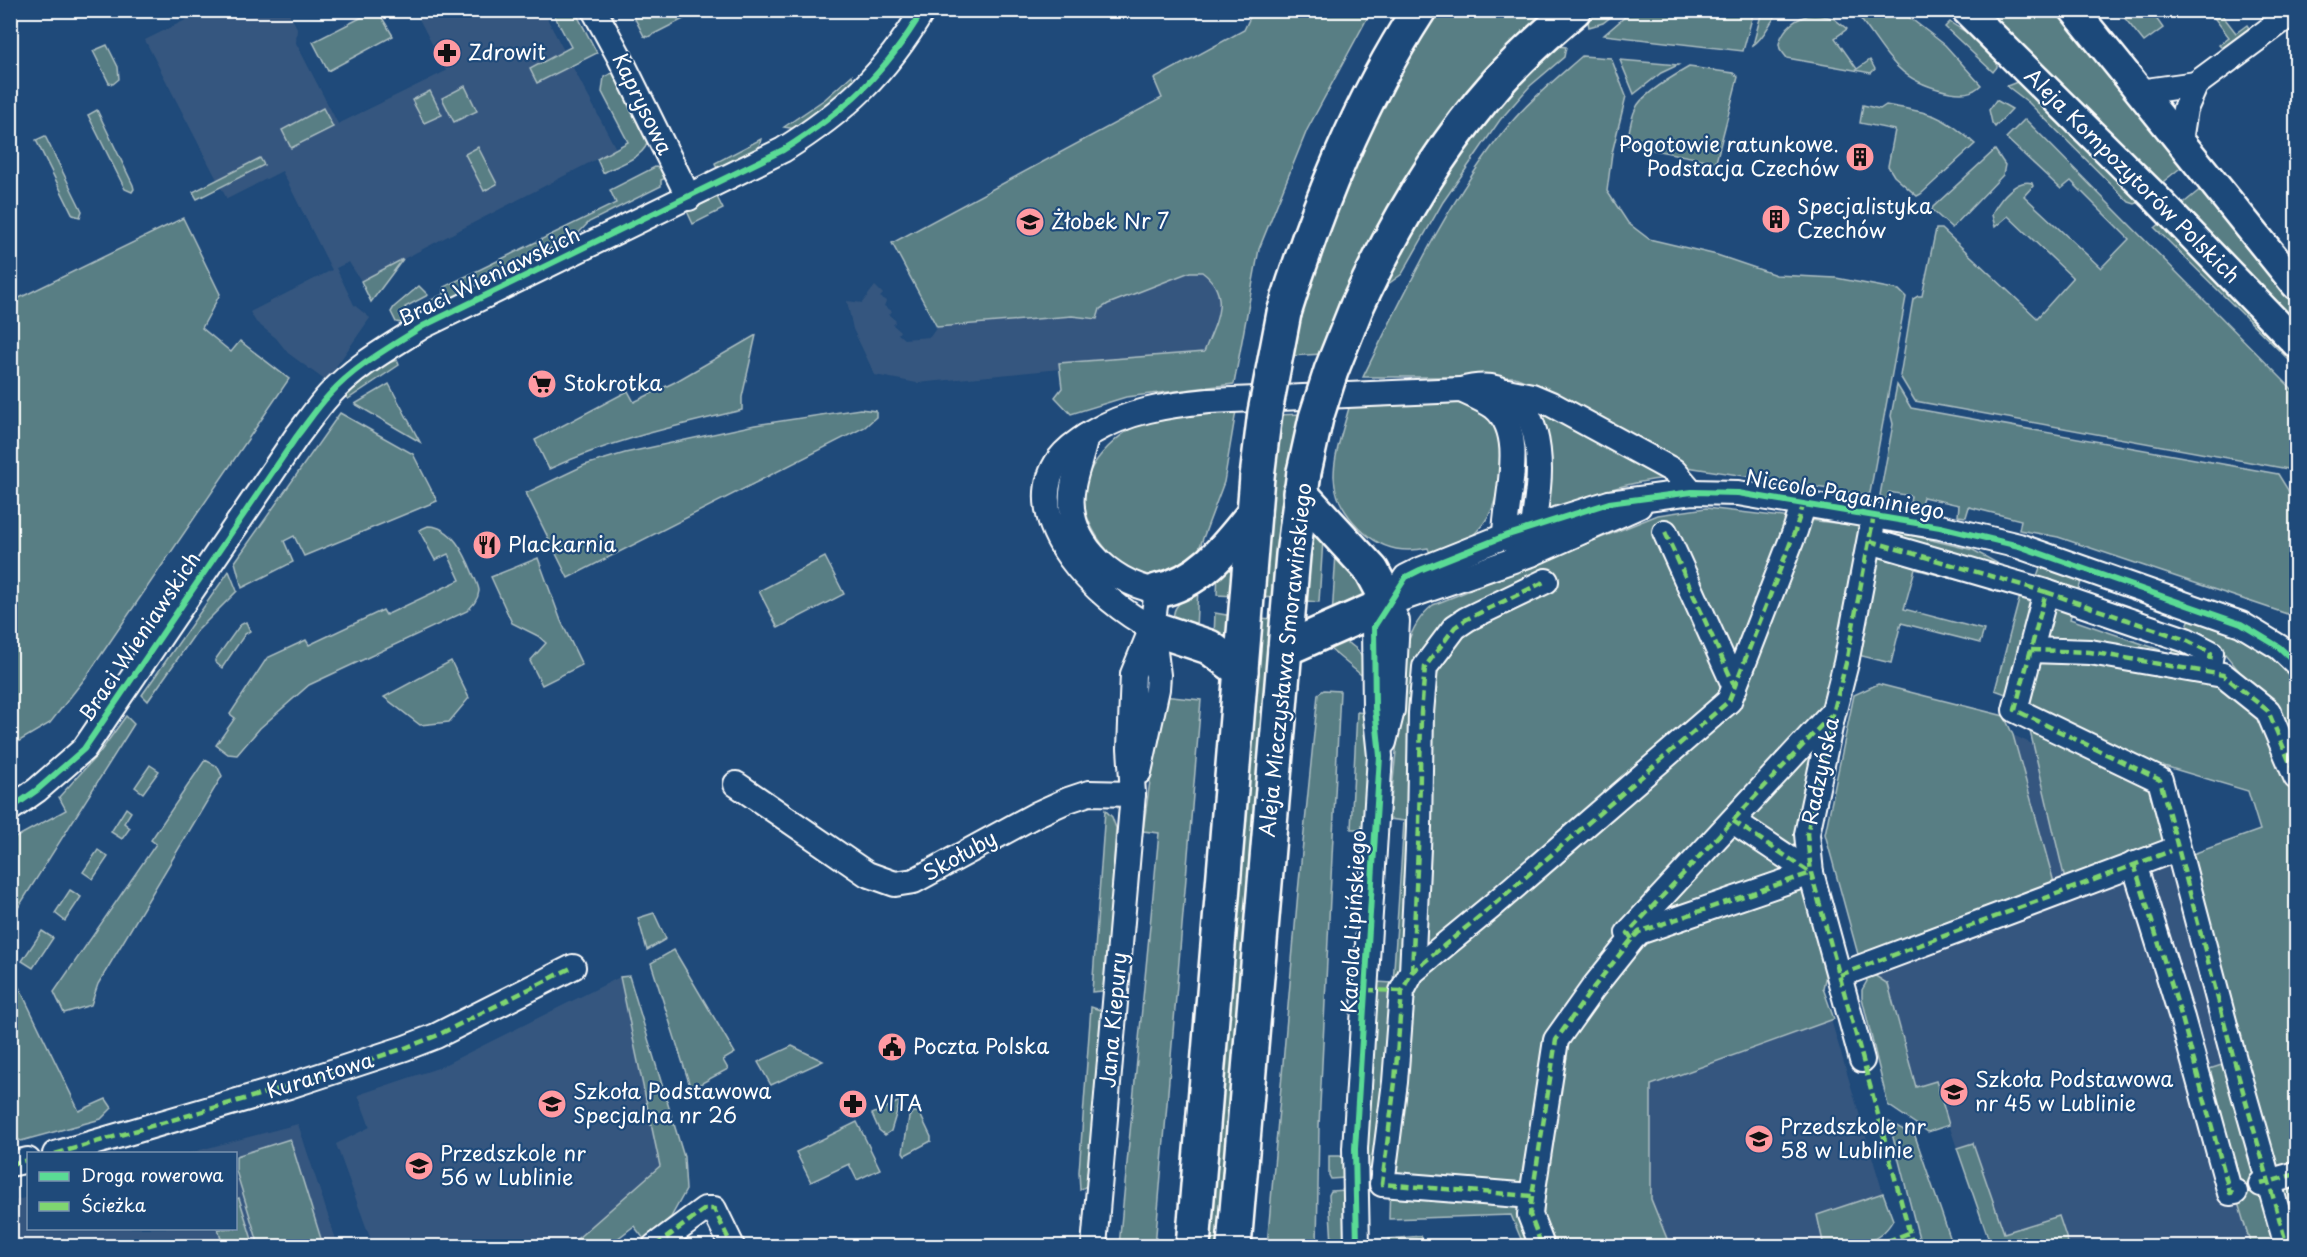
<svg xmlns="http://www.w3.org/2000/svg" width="2307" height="1257" font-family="'Playpen Sans',sans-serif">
<rect width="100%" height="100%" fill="#1f4a7a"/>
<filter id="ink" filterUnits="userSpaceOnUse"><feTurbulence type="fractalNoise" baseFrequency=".0167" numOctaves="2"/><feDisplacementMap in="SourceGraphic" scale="12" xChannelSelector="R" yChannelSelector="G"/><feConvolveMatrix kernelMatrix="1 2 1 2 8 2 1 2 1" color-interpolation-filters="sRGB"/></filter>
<g filter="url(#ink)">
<g fill="#36577f">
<polygon points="204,11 288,11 297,28 296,43 338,124 446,71 415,11 543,11 616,149 361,281 349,262 336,268 354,305 370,318 326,381 288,353 276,338 256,322 250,312 332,270 282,171 227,199 145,40"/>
<polygon points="1190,272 1202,272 1210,278 1220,296 1219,309 1204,352 1060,363 1060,369 917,383 875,375 853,329 847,301 862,303 875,286 883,294 880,297 886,301 884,306 892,311 889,315 896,321 893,325 900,331 898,334 904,339 930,337 937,327 1072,316 1097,319 1100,309 1108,304"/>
<polygon points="1878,684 2004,716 2013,735 2034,745 2065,879 2169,840 2278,1246 2008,1246 1973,1143 1957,1148 1949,1125 1928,1132 1888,1105 1862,998 1862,990 1867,980 1825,834 1854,695"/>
<polygon points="620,977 660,1167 569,1246 373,1246 336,1144 370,1127 358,1095 438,1068"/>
<polygon points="1831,1020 1883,1193 1817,1215 1823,1242 1810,1246 1670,1246 1651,1199 1650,1085"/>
<polygon points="298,1124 338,1246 11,1246 10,1202 28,1197 28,1228 236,1228 236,1154 189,1153"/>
</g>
<g fill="#597e84" stroke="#acbec2" stroke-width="1.5">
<polygon points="1633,10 1754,10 1754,11 1743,51 1604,35"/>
<polygon points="374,11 378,11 393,36 328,71 313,42"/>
<polygon points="552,11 575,11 597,53 537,83 530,69 571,47"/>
<polygon points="631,11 699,11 648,37 644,36"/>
<path d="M1253,11h118l-64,119 -48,119 -25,135 -108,13 -55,17 -16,-17 7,-9 -3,-25 145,-11c11,-29 29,-57 -2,-80h-12l-82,32 -8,5 -3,10 -25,-3 -135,11 -45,-84 270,-145 -8,-19 90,-49z"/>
<polygon points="1435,11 1545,11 1512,46 1322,354 1290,356 1322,238 1379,102"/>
<polygon points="1592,11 1618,11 1603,23 1589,27 1587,17"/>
<path d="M1762,11h19c-12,9 -15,26 -28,34z"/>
<path d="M1852,11h49l44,34 36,40c-9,9 -19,9 -31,7 -54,-11 -60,-35 -91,-75z"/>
<polygon points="1984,11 2061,11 2184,165 2159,185"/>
<polygon points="2119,11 2151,11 2163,28 2144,42"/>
<polygon points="2209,11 2219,11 2236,33 2247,25 2249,28 2222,48 2219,45 2229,37"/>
<path d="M1814,14l19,4 14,11 -12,9 22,31 13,-9 5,9 -4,4 -84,-15 -7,-9 -1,-5c4,-17 18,-27 35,-30z"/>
<path d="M1950,22c14,11 50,23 47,45l-4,5 -48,-45z"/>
<polygon points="107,45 118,67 119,79 113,84 109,83 93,51"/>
<polygon points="1551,45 1566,47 1564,57 1530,86 1500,120 1443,202 1402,274 1377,292 1395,252 1487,111"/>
<path d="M1582,56l29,2 15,38 -14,57 -5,38 21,32 21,16 68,16 59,20 60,3 63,12 7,7 -36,196 -3,2 -180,-28 -155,-83 -17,-7h-152c41,-83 87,-181 146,-252 22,-26 48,-47 73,-69z"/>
<polygon points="1620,60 1678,65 1661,73 1634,94"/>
<path d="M1689,67l44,6 5,4 -22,85 -89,-17c2,-12 3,-26 9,-37 6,-14 39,-33 53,-41z"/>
<path d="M614,72l34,66c0,19 -31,27 -45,35l-6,-14 31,-17 -26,-50 2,-15z"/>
<polygon points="852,75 854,81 833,102 796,129 784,127 825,99"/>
<polygon points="2017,82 2021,82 2142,201 2135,204 2129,202 2028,102 2007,86"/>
<polygon points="465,86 477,111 454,122 442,98"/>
<polygon points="430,91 442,115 424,123 412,100"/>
<polygon points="1996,100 2012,109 1995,127 1992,123 1989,110"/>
<path d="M1863,105l17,4 6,-4c42,7 57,9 89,39l-54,50 -4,2 -23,-20 -6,-10 7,-36 -35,-7z"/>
<polygon points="323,108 333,127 291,148 282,130"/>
<polygon points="97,110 133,185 134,189 132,192 125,189 88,115"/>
<path d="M2025,119l271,274v76h-8l-373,-68 -15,-25 13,-77 5,-3h4l14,-67h6l95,89 36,-40 -65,-62 -13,11 -3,-12 2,-5c7,-12 23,-32 38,-27l1,3 -9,10 77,72 28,-29 -58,-58 -10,8 -55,-51z"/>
<polygon points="45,136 82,211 80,217 73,215 36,140"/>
<path d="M761,139c-2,18 -28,25 -43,32l-3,-8z"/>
<polygon points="478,147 497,184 484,191 465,154"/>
<polygon points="1995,150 2005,165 2003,175 1952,228 1932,210 1933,207"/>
<polygon points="260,158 264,165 197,199 193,192"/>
<polygon points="655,167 661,168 668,177 661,180 661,186 589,222 569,243 422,314 420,311 423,304 444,294 444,287 616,203 610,190"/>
<polygon points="2202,188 2241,238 2296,300 2296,325 2180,206"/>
<polygon points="717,197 723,209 693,224 687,211"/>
<polygon points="183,218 220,294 202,328 231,352 240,341 289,379 86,677 50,723 11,746 11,302"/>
<polygon points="2163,221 2264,322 2296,360 2296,367 2155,228"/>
<polygon points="403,259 371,302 361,281"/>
<polygon points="419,286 428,295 405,307 411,320 402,323 396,322 391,312 394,307"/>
<path d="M756,335l-14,62v13c-66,16 -131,30 -193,59l-14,-29 93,-49 6,11 41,-20z"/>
<path d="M397,360l2,5 -51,34 -4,-4c16,-14 33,-29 53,-35z"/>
<polygon points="389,384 420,442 355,404"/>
<polygon points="1897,385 1911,408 2278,474 2296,503 2296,617 2058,537 2019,530 2021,520 1969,507 1966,517 1958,516 1959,505 1923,497 1920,507 1909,511 1911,496 1889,492 1887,500 1883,499 1880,495 1893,424 1891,416"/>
<path d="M1533,401l135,77c-43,4 -82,18 -122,35z"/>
<path d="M1458,403c13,4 28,7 37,19 13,19 5,66 -3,87 -5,12 -13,21 -23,30 -9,8 -26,12 -38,17l-3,-8c-10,2 -21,3 -32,1 -30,-6 -62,-41 -62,-73 0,-23 10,-49 16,-72z"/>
<polygon points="860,409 876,411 876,417 865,427 568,578 526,493 585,465 625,453 755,425"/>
<path d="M1236,411l-12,71 -25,67 -1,15c-19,8 -36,17 -57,14 -15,-3 -27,-18 -35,-29 -28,-35 -32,-68 2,-102 10,-10 22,-20 37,-26 27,-12 61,-8 91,-10z"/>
<polygon points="340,413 413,454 437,501 304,556 294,536 284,541 293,562 242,588 235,562"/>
<polygon points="1304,414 1277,598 1259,597 1275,415"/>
<path d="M1706,508l154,18 -30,171 -32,157 30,112 -5,22 11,31 -183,66v114l19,47h-146l-13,-31 -122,4 1,-39 -25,-3 12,-195 16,1 11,-162 -15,-2 18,-173c5,-17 12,-30 26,-41l225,-90z"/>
<polygon points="1311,524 1323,539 1319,602 1305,601"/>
<path d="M428,526c24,0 37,28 45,48 2,5 6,12 6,17 -1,9 -6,14 -12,20l-158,74 -49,43 -23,27 -9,-1 -12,-9 19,-27 -5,-4 37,-56 39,-18 3,5 74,-35 3,5 74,-35 -12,-26 -13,6 -16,-30z"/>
<polygon points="1881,528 1973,550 1997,563 2009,581 2040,599 2014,697 1995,690 2020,596 1915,569 1904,609 1984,630 1980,643 1901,623 1891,663 1858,655"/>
<polygon points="1336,553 1366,585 1368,597 1332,617"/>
<polygon points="1238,554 1235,596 1217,595 1218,570"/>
<polygon points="825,557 844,594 778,628 759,591"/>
<polygon points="538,558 561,621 582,665 542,685 530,661 546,643 538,636 512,623 491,577"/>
<polygon points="2042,562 2083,576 2078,591 2037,576"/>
<polygon points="229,571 237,591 197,631 148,701 142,695"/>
<path d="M1198,588l-2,41 -22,-11c-3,-13 15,-22 24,-30z"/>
<polygon points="2049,601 2073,609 2070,619 2172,654 2177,641 2206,655 2204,667 2036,646"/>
<polygon points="1215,613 1232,616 1231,646 1214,637"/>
<polygon points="2191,616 2247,640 2277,662 2296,684 2296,1246 2251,1246 2236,1196 2262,1189 2260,1179 2233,1187 2200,1072 2228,1063 2173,861 2260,830 2248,791 2164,766 2157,794 2169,840 2065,880 2030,731 2041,712 2022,700 2034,656 2249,683 2221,649 2185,631"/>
<polygon points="1257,618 1276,619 1223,1246 1205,1246"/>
<polygon points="246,622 250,631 245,634 222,668 215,662 215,660 240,625"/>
<path d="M1337,640c21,3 29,19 29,39l-36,-30v-8z"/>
<polygon points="451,661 469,698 449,722 420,725 384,697"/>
<polygon points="1878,684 2004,716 2013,735 2055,886 1859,958 1825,834 1854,695"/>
<polygon points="1324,690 1340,691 1319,1126 1317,1246 1267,1246 1298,892 1318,694"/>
<polygon points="1162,696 1201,700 1155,1246 1119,1246 1159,833 1143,831"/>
<polygon points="1357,712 1365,713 1368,761 1366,829 1351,829"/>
<polygon points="126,716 134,724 11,919 11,840 66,810 59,797 100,752"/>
<polygon points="205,760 217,766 222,776 98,984 91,1005 64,1013 54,992 156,844 151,840"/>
<polygon points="150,765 159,771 143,793 135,787"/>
<polygon points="126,808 131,812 124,823 130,828 122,839 111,832"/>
<polygon points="1105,810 1112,817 1116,828 1106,986 1103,991 1092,992"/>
<polygon points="98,850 108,857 93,879 83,872"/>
<polygon points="70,890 81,897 65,921 55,913"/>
<polygon points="654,913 666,939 647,950 638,918"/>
<polygon points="42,931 53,938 33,968 22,961"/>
<polygon points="674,950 735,1053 723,1060 728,1069 691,1089 651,963"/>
<polygon points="1864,975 1874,975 1888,984 1916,1087 1936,1081 1949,1125 1928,1132 1888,1105 1862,998 1862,990 1867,981"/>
<polygon points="629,976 684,1157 686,1190 671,1217 644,1239 634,1226 608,1246 569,1246 660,1166 620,977"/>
<polygon points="12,977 20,989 79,1111 106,1099 112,1108 101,1119 21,1141 13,1137 10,1131"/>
<polygon points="1091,1007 1100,1010 1103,1014 1091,1177 1086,1186 1080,1190 1079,1172"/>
<polygon points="792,1046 823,1061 771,1085 758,1062"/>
<polygon points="900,1101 891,1131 885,1135 879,1130 872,1114"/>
<polygon points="914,1112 919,1112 931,1137 931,1141 905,1155 903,1152 909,1117"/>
<polygon points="857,1122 880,1169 857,1180 849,1164 811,1182 796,1152"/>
<polygon points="1889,1122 1915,1136 1953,1246 1921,1246"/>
<polygon points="290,1139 322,1242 308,1246 259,1246 236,1171 236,1156"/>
<polygon points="1973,1143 2004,1233 2059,1216 2069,1246 2027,1246 2024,1236 1991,1246 1957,1148"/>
<polygon points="1329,1156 1340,1156 1344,1158 1345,1178 1331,1179 1329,1175"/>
<polygon points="1346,1190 1348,1244 1332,1244 1329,1195 1331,1191"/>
<path d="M1883,1193l10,27c-17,31 -53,27 -83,26l13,-4 -6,-27z"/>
<polygon points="239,1198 254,1246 223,1246 218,1229 236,1228 236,1199"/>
<polygon points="1421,1236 1424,1242 1418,1245 1389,1246 1389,1239"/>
</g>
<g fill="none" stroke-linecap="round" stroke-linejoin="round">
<g stroke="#fff" stroke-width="28">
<g id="minor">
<polyline points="594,10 619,56 689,198"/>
<polyline points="2139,92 2196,84"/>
<polyline points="2180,141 2185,109 2196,84 2296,10"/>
<path d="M1461,390c11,5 23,10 33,17 34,27 11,92 11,129l12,8"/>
<polyline points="1507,391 1532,396 1551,404 1674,471 1692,492"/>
<path d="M1086,436c-3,17 -10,33 -13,50 -10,52 35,96 84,105l-5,37 6,47 -1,14 -18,83"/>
<polyline points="1804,503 1795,531 1729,701 1491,907 1412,972 1402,991 1395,1082 1382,1184 1532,1196 1556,1040 1593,988 1632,939 1639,932 1811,873"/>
<polyline points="1665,532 1735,687"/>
<polyline points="1870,541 2046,592 2015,710 2160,780 2235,1063 2287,1246"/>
<polyline points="2046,592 2186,640 2211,653 2210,660"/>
<polyline points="1389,603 1531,554 1639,506"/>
<path d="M1152,628c-51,-26 -137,-106 -93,-169 8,-11 20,-19 32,-26 37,-22 75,-28 118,-32l252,-11c58,-17 78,31 78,80 0,29 -8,56 -8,84"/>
<polyline points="2031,650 2090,652 2223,675 2268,711 2296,777"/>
<polyline points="1384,742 1392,710 1397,621 1389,603"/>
<polyline points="736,784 867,874 895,884 914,881 1037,814 1068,800 1089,793 1133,794"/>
<path d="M10,809l27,-19 47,-41 213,-313c11,-14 20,-28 32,-41 26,-29 61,-48 94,-69l360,-176c62,-39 102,-76 140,-140"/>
<polyline points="1733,821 1811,873"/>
<polyline points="2134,864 2182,1018 2230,1193 2235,1192"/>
<polyline points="1629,935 1628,933 1831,714"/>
<polyline points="1412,972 1419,827 1421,713 1425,667 1455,627 1467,619 1546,581"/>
<polyline points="1840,975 2171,851"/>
<polyline points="1862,1060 1811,873 1807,834 1832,718 1846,663 1872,527"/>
<polyline points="55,1154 289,1086 405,1048 436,1036 573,967"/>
<polyline points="10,1164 28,1160"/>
<polyline points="2261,1184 2296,1174"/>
<polyline points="1532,1196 1530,1215 1542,1246"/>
<polyline points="655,1246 705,1209 714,1209 732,1246"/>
<polyline points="1094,1246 1133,794 1130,748 1133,674 1152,628"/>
<polyline points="1357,1246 1355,1149 1380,756 1375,708 1374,627 1406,577 1420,570 1505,536 1609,503 1692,492 1738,493 1940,527 2019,546 2241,624 2279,647 2296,663"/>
</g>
</g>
<g stroke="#fff" stroke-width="33">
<g id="tertiary">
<polyline points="1966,10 2155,197 2296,343"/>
<polyline points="2074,10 2296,285"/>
</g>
</g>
<g stroke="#fff" stroke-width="38">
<g id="secondary">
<path d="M1357,306c37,-80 81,-157 140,-223 24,-27 50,-50 77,-73"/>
<path d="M1284,313c33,-106 74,-209 135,-303"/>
<path d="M1157,591c44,-9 70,-44 97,-78"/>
<polyline points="1152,628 1209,647 1241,671"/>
<polyline points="1285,649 1389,603 1372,571 1300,493"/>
<polyline points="1193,1246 1257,477"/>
<polyline points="1234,1246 1293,555 1304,472"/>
</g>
</g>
<use href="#minor" stroke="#1f4a7a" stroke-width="24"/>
<use href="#tertiary" stroke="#1f4a7a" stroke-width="28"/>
<use href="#secondary" stroke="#1f4a7a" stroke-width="33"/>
<g stroke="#fff" stroke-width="38" stroke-linecap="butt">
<g id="secondary-bridge">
<polyline points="1304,472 1316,418 1331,371 1357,306"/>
<polyline points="1257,477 1265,412 1284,313"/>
</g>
</g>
<use href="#secondary-bridge" stroke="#1f4a7a" stroke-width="33"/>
<g stroke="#7fd670" stroke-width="4.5" stroke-dasharray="9 4.5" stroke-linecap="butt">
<polyline points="1804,503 1795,531 1729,701 1491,907 1412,972 1402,991 1395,1082 1382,1184 1532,1196 1556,1040 1593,988 1632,939 1639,932 1811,873"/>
<polyline points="1874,515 1846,663 1832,718 1807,834 1811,873 1876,1107 1913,1246"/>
<polyline points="1665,532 1735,687"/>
<polyline points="1870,541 2046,592 2015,710 2160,780 2235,1063 2287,1246"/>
<polyline points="2046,592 2186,640 2211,653 2210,660"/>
<polyline points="2031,650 2090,652 2223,675 2268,711 2296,777"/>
<polyline points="1733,821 1811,873"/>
<polyline points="2134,864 2182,1018 2230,1193 2235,1192"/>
<polyline points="1632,939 1628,933 1831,715"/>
<polyline points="1412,972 1419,827 1421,713 1425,667 1455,627 1467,619 1546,581"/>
<polyline points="1840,975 2171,851"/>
<polyline points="1366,990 1402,991"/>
<polyline points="55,1154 289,1086 405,1048 436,1036 573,967"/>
<polyline points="10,1164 28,1160"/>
<polyline points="2261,1184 2296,1174"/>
<polyline points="1532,1196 1530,1215 1542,1246"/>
<polyline points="655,1246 705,1209 714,1209 732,1246"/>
<polyline points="1874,1246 1909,1233"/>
</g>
<g stroke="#1f4a7a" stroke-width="10">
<g id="cycleway">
<path d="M10,809l27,-19 47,-41 213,-313c11,-14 20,-28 32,-41 26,-29 61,-48 94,-69l360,-176c62,-39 102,-76 140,-140"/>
<polyline points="1357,1246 1355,1149 1380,756 1375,708 1374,627 1406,577 1420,570 1505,536 1609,503 1692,492 1738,493 1940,527 2019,546 2241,624 2279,647 2296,663"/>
</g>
</g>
<use href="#cycleway" stroke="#5adb95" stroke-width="6"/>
</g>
</g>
<defs>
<g id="pharmacy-disc" transform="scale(1.5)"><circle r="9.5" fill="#ff9aa2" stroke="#1f4a7a"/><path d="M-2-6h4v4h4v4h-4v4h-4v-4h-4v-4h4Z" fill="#111"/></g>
<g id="building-disc" transform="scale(1.5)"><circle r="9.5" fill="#ff9aa2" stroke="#1f4a7a"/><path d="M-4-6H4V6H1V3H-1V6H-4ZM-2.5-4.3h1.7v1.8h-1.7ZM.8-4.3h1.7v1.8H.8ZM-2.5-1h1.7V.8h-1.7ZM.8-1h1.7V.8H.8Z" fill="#111"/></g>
<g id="school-disc" transform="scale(1.5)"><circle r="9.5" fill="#ff9aa2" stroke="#1f4a7a"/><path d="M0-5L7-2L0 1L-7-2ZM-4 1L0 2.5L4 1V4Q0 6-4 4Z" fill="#111"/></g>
<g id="supermarket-disc" transform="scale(1.5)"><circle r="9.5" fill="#ff9aa2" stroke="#1f4a7a"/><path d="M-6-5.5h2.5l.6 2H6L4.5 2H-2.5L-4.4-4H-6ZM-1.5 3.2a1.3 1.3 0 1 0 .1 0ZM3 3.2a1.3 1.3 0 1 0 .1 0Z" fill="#111"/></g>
<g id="restaurant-disc" transform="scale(1.5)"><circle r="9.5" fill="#ff9aa2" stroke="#1f4a7a"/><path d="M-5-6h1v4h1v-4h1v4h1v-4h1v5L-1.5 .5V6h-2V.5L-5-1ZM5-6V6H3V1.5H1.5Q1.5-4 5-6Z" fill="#111"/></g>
<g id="civic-disc" transform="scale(1.5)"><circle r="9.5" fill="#ff9aa2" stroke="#1f4a7a"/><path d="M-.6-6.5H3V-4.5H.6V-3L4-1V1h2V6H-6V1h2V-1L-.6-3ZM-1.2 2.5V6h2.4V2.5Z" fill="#111"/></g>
</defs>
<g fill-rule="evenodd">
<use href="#pharmacy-disc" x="447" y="53"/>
<use href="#building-disc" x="1860" y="157"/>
<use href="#building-disc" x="1776" y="219"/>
<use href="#school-disc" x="1030" y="222"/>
<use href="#supermarket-disc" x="542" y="384"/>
<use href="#restaurant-disc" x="487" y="545"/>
<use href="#civic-disc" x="892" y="1047"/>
<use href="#school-disc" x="1954" y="1092"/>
<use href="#school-disc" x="552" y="1104"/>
<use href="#pharmacy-disc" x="853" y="1104"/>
<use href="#school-disc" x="1759" y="1139"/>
<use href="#school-disc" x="419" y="1166"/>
</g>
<g text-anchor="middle" stroke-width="4.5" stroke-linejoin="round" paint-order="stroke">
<g font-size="21" fill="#fff" stroke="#1f4a7a" text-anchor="start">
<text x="468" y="60">Zdrowit</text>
<text x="1839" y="152" text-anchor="end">Pogotowie ratunkowe.<tspan x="1839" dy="24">Podstacja Czechów</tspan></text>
<text x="1797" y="214">Specjalistyka<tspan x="1797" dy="24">Czechów</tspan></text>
<text x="1051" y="229">Żłobek Nr 7</text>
<text x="563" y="391">Stokrotka</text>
<text x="508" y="552">Plackarnia</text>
<text x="913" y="1054">Poczta Polska</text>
<text x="1975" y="1087">Szkoła Podstawowa<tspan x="1975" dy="24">nr 45 w Lublinie</tspan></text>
<text x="573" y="1099">Szkoła Podstawowa<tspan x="573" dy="24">Specjalna nr 26</tspan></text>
<text x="874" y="1111">VITA</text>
<text x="1780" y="1134">Przedszkole nr<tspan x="1780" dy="24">58 w Lublinie</tspan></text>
<text x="440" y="1161">Przedszkole nr<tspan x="440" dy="24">56 w Lublinie</tspan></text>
</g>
<g font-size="21" fill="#fff" stroke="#1f4a7a">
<text transform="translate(642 104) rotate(64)" y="7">Kaprysowa</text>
<text transform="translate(2132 176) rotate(45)" y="7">Aleja Kompozytorów Polskich</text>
<text transform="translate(489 277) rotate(-26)" y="7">Braci Wieniawskich</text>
<text transform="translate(1845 495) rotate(10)" y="7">Niccolo Paganiniego</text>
<text transform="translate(140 637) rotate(-56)" y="7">Braci Wieniawskich</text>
<text transform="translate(1286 660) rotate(-84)" y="7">Aleja Mieczysława Smorawińskiego</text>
<text transform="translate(1821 771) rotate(-78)" y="7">Radzyńska</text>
<text transform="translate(960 856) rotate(-29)" y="7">Skołuby</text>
<text transform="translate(1354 922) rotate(-87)" y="7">Karola Lipińskiego</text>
<text transform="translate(1114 1020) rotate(-85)" y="7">Jana Kiepury</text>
<text transform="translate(320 1076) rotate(-17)" y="7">Kurantowa</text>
</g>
</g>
<rect width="2307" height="1257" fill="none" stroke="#1f4a7a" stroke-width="36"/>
<rect x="18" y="18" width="2271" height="1221" fill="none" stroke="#fff" stroke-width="2" filter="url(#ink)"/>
<rect x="27" y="1152" width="210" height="78" fill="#1f4a7a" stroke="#7992af" stroke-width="1.5"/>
<rect x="39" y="1172" width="30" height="9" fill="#5adb95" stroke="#7992af" stroke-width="1.5"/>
<text x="81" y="1182" font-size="18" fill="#ffffff">Droga rowerowa</text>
<rect x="39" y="1202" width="30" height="9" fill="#7fd670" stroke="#7992af" stroke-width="1.5"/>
<text x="81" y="1212" font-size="18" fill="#ffffff">Ścieżka</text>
</svg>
